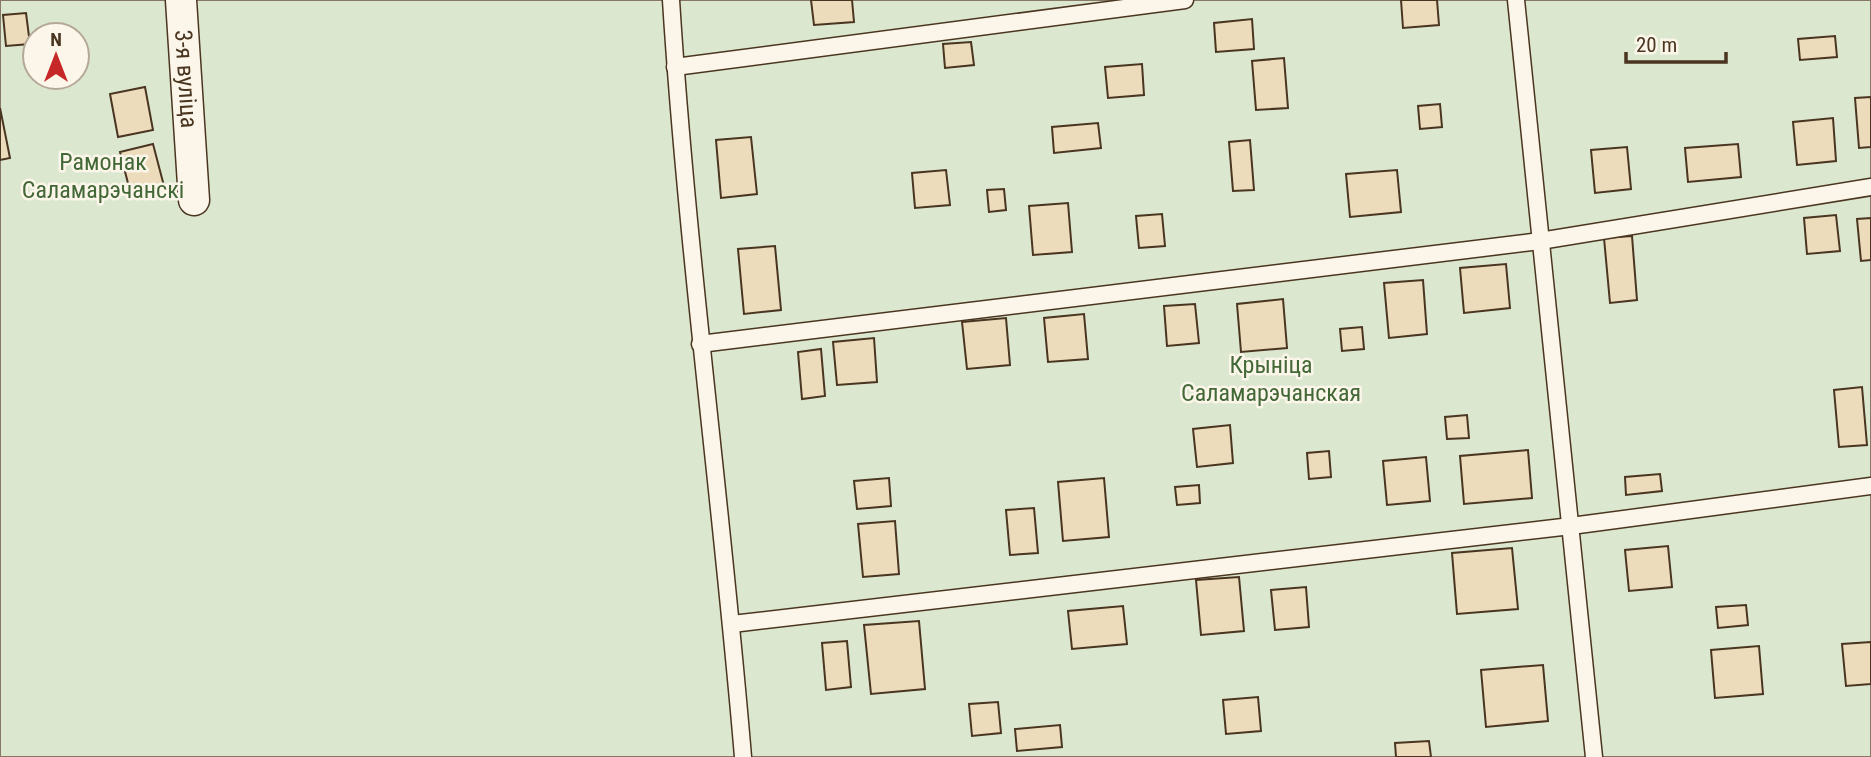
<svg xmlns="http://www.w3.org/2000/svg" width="1871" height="757" font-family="'Roboto Condensed',sans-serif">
<rect width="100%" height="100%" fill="#fbf6e9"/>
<path fill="#dce7d0" stroke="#887966" stroke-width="2" fill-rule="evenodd" d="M0,0h1871v757h-1871zM35,35h42v42h-42z"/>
<g fill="#ecdcbc" stroke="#4a3520" stroke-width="2">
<polygon points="811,0 852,0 854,22 814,25"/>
<polygon points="1401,0 1437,0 1439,25 1403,28"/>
<polygon points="26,13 30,44 6,46 3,15"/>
<polygon points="1252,19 1254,49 1216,52 1214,23"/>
<polygon points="1835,36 1837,57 1800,60 1798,39"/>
<polygon points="971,42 974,65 945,68 943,44"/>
<polygon points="1284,58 1288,108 1256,110 1252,61"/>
<polygon points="1142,64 1144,95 1108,98 1105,67"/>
<polygon points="145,87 153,130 118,137 110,94"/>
<polygon points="1871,97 1871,147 1859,148 1855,98"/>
<polygon points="1440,104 1442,127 1420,129 1418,106"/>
<polygon points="0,108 10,158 0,160"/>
<polygon points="1833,118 1836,161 1797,165 1793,122"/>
<polygon points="1098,123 1101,148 1054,153 1052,127"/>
<polygon points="751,137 757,194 721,198 716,140"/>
<polygon points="1250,140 1254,190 1233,191 1229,142"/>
<polygon points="153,144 164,186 131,195 120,152"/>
<polygon points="1738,144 1741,177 1688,182 1685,148"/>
<polygon points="1627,147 1631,189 1595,193 1591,150"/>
<polygon points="946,170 950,205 915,208 912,173"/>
<polygon points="1397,170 1401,212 1350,217 1346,174"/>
<polygon points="1004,189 1006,210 989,212 987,190"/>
<polygon points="1068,203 1072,252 1033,255 1029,206"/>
<polygon points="1162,214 1165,246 1139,248 1136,216"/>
<polygon points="1836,215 1840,251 1807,254 1804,218"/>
<polygon points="1871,218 1871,260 1861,261 1857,219"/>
<polygon points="1632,236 1637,300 1610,303 1604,238"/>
<polygon points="775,246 781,310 744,314 738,249"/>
<polygon points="1506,264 1510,308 1464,313 1460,268"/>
<polygon points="1423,280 1427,334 1389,338 1384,283"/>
<polygon points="1283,299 1287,348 1241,352 1237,304"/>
<polygon points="1195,304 1199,343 1167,346 1164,306"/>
<polygon points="1084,314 1088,359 1048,362 1044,318"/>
<polygon points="1006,318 1010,365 967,369 962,322"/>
<polygon points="1362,327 1364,349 1342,351 1340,329"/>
<polygon points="874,338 877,382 837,385 833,342"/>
<polygon points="821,349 825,396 802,399 798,352"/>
<polygon points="1862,387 1867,445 1839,447 1834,390"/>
<polygon points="1467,415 1469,438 1447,439 1445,417"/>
<polygon points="1230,425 1233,463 1197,467 1193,429"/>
<polygon points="1528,450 1532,498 1464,504 1460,456"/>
<polygon points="1329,451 1331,477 1309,479 1307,453"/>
<polygon points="1426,457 1430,501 1387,505 1383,461"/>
<polygon points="1660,474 1662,491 1626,495 1625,477"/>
<polygon points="889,478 891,506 857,509 854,481"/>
<polygon points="1104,478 1109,537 1063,541 1058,482"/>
<polygon points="1199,485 1200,503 1177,505 1175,487"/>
<polygon points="1034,508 1038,553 1010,555 1006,510"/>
<polygon points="895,521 899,574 863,577 858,524"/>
<polygon points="1668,546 1672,587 1629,591 1625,550"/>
<polygon points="1512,548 1518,609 1457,614 1452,553"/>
<polygon points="1239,577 1244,631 1201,635 1196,580"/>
<polygon points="1306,587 1309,627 1275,630 1271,590"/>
<polygon points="1746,605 1748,625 1718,628 1716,607"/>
<polygon points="1123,606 1127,644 1072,649 1068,611"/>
<polygon points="919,621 925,689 871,694 864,625"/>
<polygon points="847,641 851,687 826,690 822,643"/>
<polygon points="1871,642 1871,684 1846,686 1842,644"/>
<polygon points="1759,646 1763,694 1715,698 1711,650"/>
<polygon points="1543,665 1548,721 1486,727 1481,670"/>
<polygon points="1258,697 1261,731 1226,734 1223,700"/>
<polygon points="998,702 1001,733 972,736 969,704"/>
<polygon points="1060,725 1062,747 1017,751 1015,729"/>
<polygon points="1429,741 1431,757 1396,757 1395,743"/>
</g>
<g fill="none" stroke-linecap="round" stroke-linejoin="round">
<g stroke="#4a3520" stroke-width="19">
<g id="service">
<path d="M671,0c16,253 51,504 72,757"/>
<polyline points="1516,0 1594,757"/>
<polyline points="675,67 1185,0"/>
<polyline points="700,344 1540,241 1871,187"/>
<polyline points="732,624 1571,526 1871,486"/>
</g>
</g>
<g stroke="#4a3520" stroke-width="33">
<g id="minor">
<path id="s1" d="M181,0l13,200"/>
</g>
</g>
<use href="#service" stroke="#fbf6e9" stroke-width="16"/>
<use href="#minor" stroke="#fbf6e9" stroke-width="30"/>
</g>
<g text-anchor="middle" stroke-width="5" stroke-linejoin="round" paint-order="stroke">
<g font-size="24" fill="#4a3520" stroke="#fbf6e9">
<text dy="8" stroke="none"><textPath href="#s1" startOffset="79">3-я вуліца</textPath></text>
</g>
<g font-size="24" fill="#436837" stroke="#fbf6e9">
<text x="103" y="170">Рамонак<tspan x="103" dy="28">Саламарэчанскі</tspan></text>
<text x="1271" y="373">Крыніца<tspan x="1271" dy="28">Саламарэчанская</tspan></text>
</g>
</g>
<g transform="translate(56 56)"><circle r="33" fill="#fbf6e9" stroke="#b4a999" stroke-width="2"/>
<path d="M0-5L12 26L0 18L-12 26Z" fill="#c62828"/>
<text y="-10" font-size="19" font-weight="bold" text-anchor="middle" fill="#4a3520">N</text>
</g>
<path d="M1626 52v10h100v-10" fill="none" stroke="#4a3520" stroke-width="3.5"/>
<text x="1636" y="52" font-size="21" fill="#4a3520" stroke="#fbf6e9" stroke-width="5" paint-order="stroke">20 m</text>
</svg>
